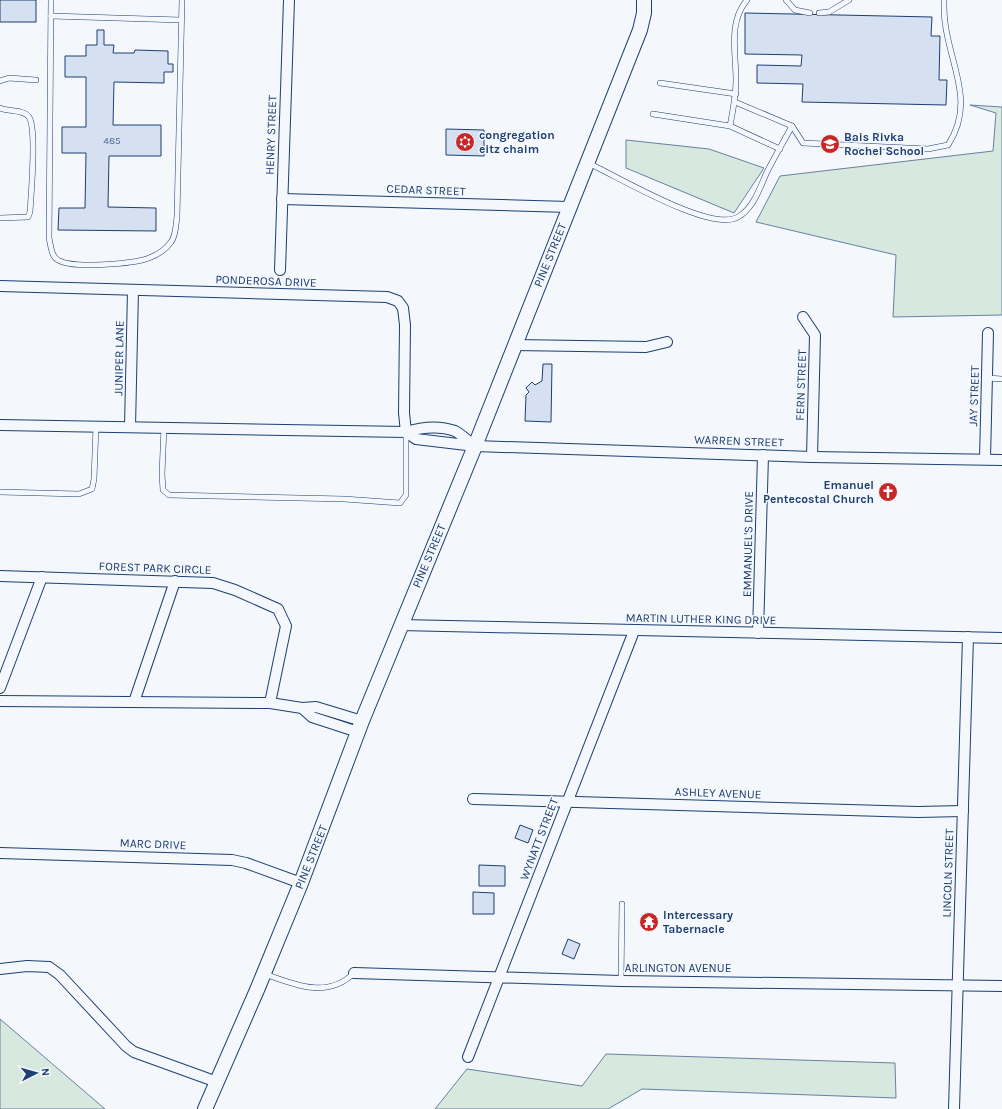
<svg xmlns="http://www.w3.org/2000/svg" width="1002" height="1109" font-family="Karla,sans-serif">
<rect width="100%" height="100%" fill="#f4f7fb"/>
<g fill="#d7e8df" stroke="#687fa3">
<polygon points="970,105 1002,107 1002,315 893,317 896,255 756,222 780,176 993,151 996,113"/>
<polygon points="626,140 709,149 764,168 734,213 626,168"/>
<polygon points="0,1019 105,1109 0,1109"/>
<polygon points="606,1054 895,1063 896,1098 642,1089 608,1109 435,1109 467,1069 582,1086"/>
</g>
<g fill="#d5e0f0" stroke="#1d3f73">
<rect x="0" y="0" width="36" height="22"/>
<polygon points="745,13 932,17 931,36 940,36 939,80 947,80 946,105 802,102 803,84 757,83 757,65 801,66 802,55 745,54"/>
<polygon points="97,30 104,30 104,45 114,45 113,53 134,53 135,50 168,51 168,64 173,64 173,72 164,72 164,83 114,82 113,125 161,125 161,156 109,156 108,207 156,208 156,231 58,230 59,208 85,208 86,153 62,153 62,127 86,127 86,77 65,77 65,56 86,56 86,45 97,45"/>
<polygon points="446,129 484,130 484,156 446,155"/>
<polygon points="543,364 552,364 551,422 525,421 526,395 529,392 526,388 532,382 535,385 542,381"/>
<polygon points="520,825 533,830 528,843 515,838"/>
<polygon points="479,865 505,866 505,886 479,886"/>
<polygon points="473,892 494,893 494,914 473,914"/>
<polygon points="568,939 580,944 574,959 562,954"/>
</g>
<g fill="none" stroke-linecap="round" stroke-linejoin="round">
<g stroke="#1d3f73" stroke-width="6">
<g id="lane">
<path d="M51,0l-2,238c2,8 2,18 9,22 14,9 75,4 91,-2 8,-3 17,-9 22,-16 5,-6 5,-18 6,-26l5,-216"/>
<polyline points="786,0 795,10 810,13"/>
<polyline points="819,13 829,12 849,0"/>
<polyline points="51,16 181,20"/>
<polyline points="0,81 9,78 36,80"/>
<polyline points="660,83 736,94"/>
<path d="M735,102l57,24 11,17 125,6 20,-4c28,-43 2,-79 -3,-123 -1,-7 -1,-15 -1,-22"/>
<path d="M0,108c8,4 23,1 29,9 8,12 2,78 1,95l-2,5 -28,1"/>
<path d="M653,114l77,12c3,-16 6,-30 6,-46 0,-26 -8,-58 11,-80"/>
<polyline points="730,126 780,149"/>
<path d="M588,163c29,13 123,70 150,54 16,-9 22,-30 29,-45 8,-16 17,-31 25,-46"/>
<polyline points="987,378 1002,379"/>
<polyline points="164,427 162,474 163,490 169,495 344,499 400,503 406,495 406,433"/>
<polyline points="0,492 79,494 92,489 94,479 96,426"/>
<path d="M265,974c30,11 63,25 89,-1"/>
<polyline points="621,981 622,904"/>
</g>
</g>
<g stroke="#1d3f73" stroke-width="12">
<g id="street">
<polyline points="282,199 569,207"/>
<polyline points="280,270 289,0"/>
<path d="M0,286l387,11 11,4 5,7 2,17 -1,88 2,19 10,7 59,7c-6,-4 -14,-12 -20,-15 -17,-6 -33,-4 -49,1l-406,-7"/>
<polyline points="803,317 815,335 812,457"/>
<polyline points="514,345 646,347 667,342"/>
<polyline points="130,427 133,290"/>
<polyline points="475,446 812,457 1002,460"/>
<polyline points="985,459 988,333"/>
<polyline points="0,576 213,583 235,590 278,609 286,626 270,703"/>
<polyline points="400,625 1002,638"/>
<polyline points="758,633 763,455"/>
<polyline points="0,688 42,577"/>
<polyline points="0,701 270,703 302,708 316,707 362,721"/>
<polyline points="134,702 175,581"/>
<polyline points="302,708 312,717 358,732"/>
<polyline points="473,799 918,812 963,811"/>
<polyline points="0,853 232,860 246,863 301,883"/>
<polyline points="0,969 27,966 49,967 60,975 126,1046 134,1052 217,1082"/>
<polyline points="354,973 621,981 1002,986"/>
<polyline points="468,1057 634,631"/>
<polyline points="954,1109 968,637"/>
</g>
</g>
<g stroke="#1d3f73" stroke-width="16">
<polyline id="secondary" points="205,1109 257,990 301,883 362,721 475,446 640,30 644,13 644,0"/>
</g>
<use href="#lane" stroke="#f4f7fb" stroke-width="5"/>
<use href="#street" stroke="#f4f7fb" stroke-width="10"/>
<use href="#secondary" stroke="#f4f7fb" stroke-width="14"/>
</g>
<defs>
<g id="synagogue-disc" transform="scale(1)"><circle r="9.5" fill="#c62828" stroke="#f4f7fb"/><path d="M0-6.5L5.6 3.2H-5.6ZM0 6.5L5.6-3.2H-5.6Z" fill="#fff"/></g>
<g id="school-disc" transform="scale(1)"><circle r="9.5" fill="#c62828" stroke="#f4f7fb"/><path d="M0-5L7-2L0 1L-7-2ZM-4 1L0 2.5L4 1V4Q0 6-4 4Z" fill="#fff"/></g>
<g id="church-disc" transform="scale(1)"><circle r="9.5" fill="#c62828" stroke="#f4f7fb"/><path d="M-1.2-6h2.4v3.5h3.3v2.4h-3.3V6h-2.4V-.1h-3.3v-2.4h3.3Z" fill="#fff"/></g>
<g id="temple-disc" transform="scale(1)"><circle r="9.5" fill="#c62828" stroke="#f4f7fb"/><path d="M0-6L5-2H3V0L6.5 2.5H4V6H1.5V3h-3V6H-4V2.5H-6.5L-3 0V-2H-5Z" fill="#fff"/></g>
</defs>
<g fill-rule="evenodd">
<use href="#synagogue-disc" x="465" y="142"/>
<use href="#school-disc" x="830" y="144"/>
<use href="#church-disc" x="888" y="492"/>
<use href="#temple-disc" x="649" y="922"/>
</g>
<g text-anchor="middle" stroke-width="3" stroke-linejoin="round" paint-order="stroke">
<g font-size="10" fill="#4b6792">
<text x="112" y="144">485</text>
</g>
<g font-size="12" fill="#1d3f73" stroke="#f4f7fb">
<text transform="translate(271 135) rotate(-88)" y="4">HENRY STREET</text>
<text transform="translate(426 190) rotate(2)" y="4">CEDAR STREET</text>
<text transform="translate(550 255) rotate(-68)" y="4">PINE STREET</text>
<text transform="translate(266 281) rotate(2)" y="4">PONDEROSA DRIVE</text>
<text transform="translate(119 358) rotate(-89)" y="4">JUNIPER LANE</text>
<text transform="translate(801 385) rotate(-88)" y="4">FERN STREET</text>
<text transform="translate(974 396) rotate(-88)" y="4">JAY STREET</text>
<text transform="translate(739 441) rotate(2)" y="4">WARREN STREET</text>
<text transform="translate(748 544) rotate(-89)" y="4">EMMANUEL'S DRIVE</text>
<text transform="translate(429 556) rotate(-67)" y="4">PINE STREET</text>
<text transform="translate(155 568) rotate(2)" y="4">FOREST PARK CIRCLE</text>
<text transform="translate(701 619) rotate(1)" y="4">MARTIN LUTHER KING DRIVE</text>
<text transform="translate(718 793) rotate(2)" y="4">ASHLEY AVENUE</text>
<text transform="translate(539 839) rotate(-69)" y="4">WYNATT STREET</text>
<text transform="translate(153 844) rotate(2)" y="4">MARC DRIVE</text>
<text transform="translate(311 857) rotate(-68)" y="4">PINE STREET</text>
<text transform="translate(948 873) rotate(-88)" y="4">LINCOLN STREET</text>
<text x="678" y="972">ARLINGTON AVENUE</text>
</g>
<g font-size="12" font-weight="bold" fill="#1d3f73" stroke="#f4f7fb" text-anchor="start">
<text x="479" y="139">congregation<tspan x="479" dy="14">eitz chaim</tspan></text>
<text x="844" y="141">Bais Rivka<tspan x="844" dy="14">Rochel School</tspan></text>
<text x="874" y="489" text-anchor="end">Emanuel<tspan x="874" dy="14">Pentecostal Church</tspan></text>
<text x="663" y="919">Intercessary<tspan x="663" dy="14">Tabernacle</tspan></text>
</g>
</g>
<g transform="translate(36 1073) rotate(84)" stroke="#f4f7fb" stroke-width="3" paint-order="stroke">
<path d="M0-3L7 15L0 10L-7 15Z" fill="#1d3f73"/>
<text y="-6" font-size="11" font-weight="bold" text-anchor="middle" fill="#1d3f73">N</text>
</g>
</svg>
